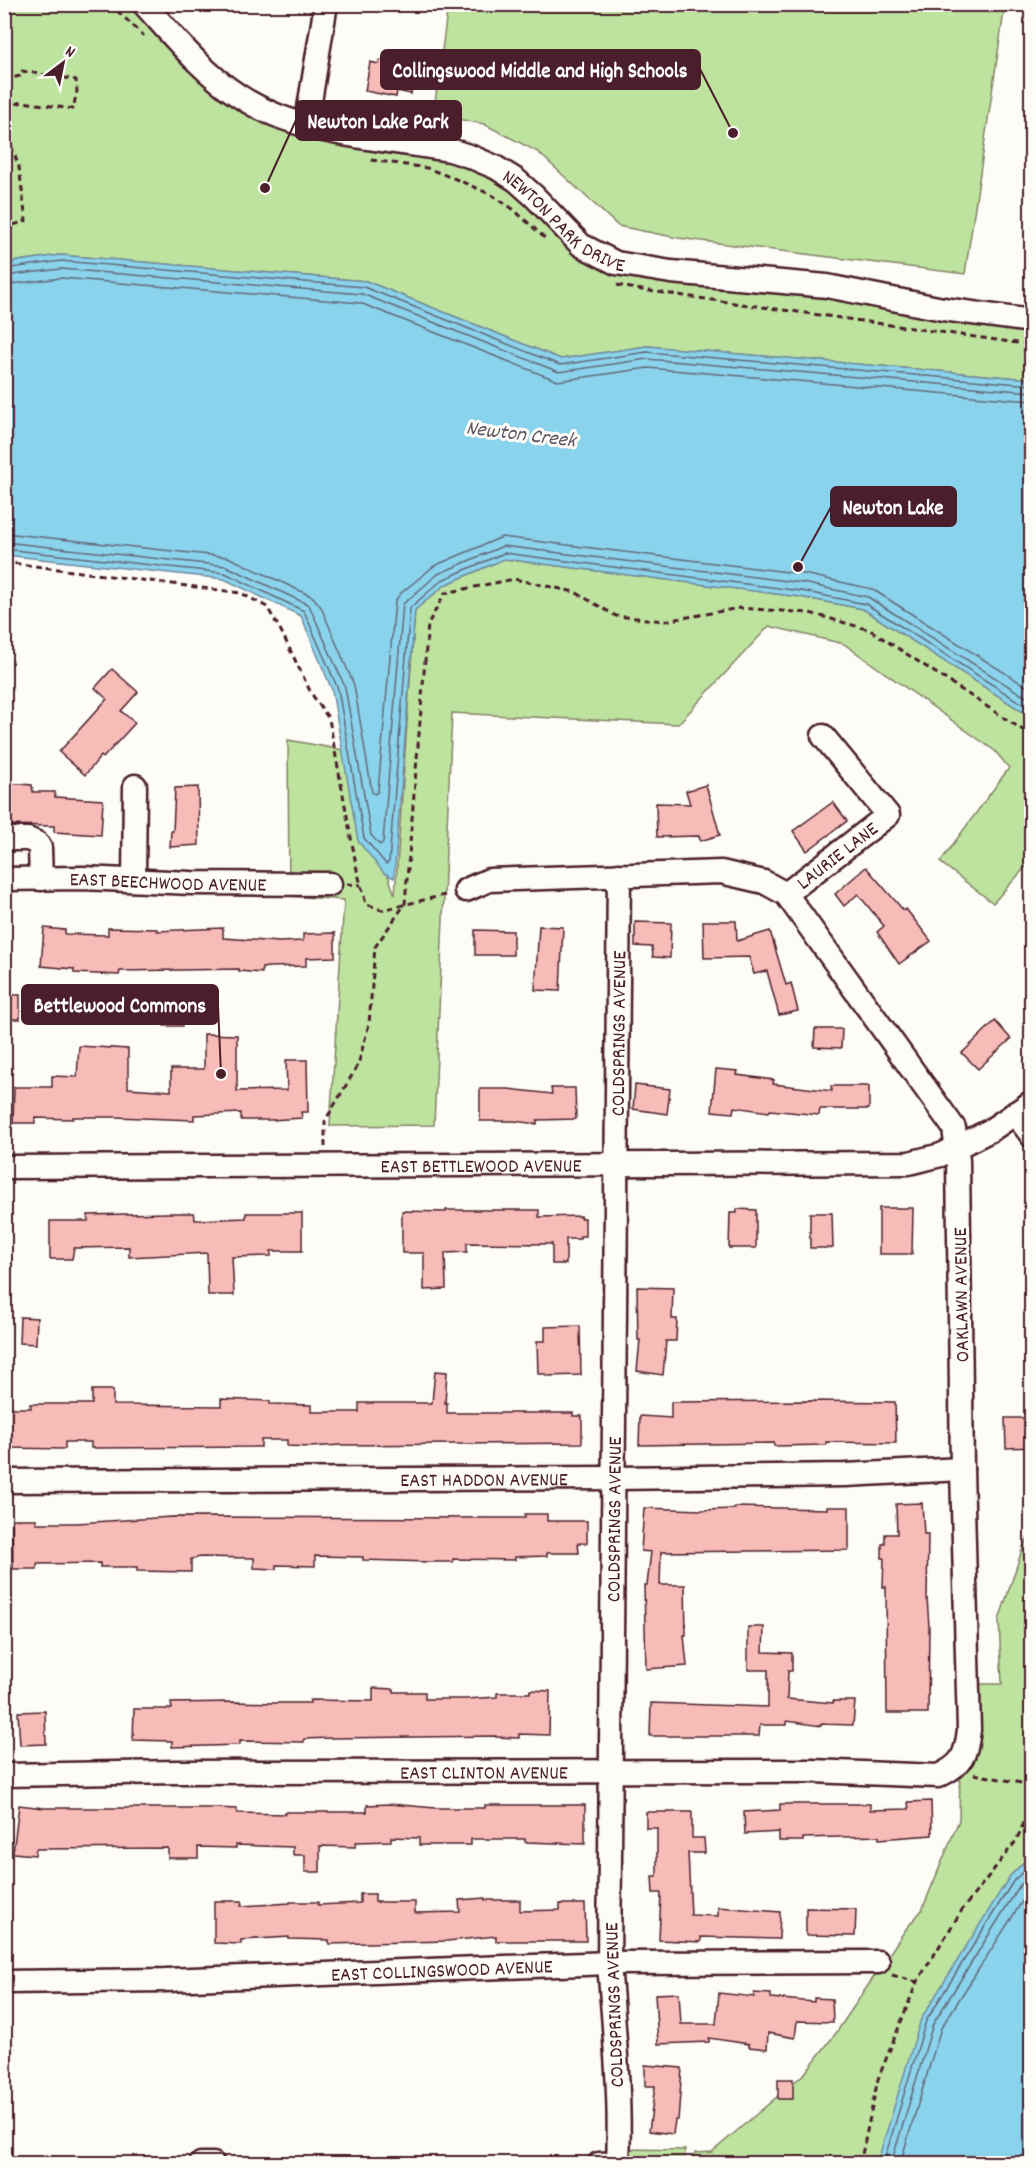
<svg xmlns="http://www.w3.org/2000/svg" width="1036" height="2168" font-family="Dekko,sans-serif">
<rect width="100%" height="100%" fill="#fdfcf7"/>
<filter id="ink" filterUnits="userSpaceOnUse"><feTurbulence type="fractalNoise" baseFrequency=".0167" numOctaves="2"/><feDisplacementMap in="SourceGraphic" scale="12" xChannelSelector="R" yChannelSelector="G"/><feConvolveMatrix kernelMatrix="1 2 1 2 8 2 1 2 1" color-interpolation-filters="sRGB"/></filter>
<g filter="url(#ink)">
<g fill="#bde39f" stroke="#848165" stroke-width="1.5">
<polygon points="4,5 144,5 259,107 469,156 598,255 1031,321 1031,379 647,346 561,359 366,281 60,255 5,263"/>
<polygon points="448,5 1005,5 965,274 678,238 618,226 538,152 484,124 382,105 434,110"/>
<polygon points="504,559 800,597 863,609 1031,717 1031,861 993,903 940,862 1009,768 995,751 844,644 769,626 678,724 452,713 434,1125 330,1126 344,900 289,896 288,740 343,750 395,895 415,610 445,585"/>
<polygon points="1031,1532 1031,1855 1010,1876 891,2163 686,2164 696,2153 712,2152 805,2073 836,2033 906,1929 922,1910 959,1820 962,1684 1002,1684 999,1620 1023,1547"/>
<polygon points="627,2149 685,2150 684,2163 627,2163"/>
</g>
<g fill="#8ad3ec" stroke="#708b9f" stroke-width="1.5">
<polygon points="60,255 366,281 561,359 647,346 1031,379 1031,717 863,609 800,597 504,559 445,585 415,610 394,878 384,873 358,841 332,690 301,616 224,579 5,555 5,263"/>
<polygon points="1031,1855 1031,2163 877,2163 921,2019 1010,1876"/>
</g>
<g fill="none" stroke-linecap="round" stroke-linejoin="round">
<g stroke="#646778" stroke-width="1.5">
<polyline points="4,269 61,261 364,287 560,365 647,352 1032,385"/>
<polyline points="4,276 61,269 362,294 559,372 647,359 1032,392"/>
<polyline points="4,285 61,278 360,303 558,381 648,368 1032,401"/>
<polyline points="4,533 228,557 313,597 321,607 354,685 372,792 375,794 378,791 395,601 401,593 434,566 502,537 804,574 872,589 1032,690"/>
<polyline points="4,542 226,566 309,605 345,687 371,835 380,845 383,842 403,604 438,574 503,546 803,583 868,597 1032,701"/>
<polyline points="4,549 225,573 304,611 338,689 364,838 386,864 389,862 410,608 442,580 504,553 801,591 866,604 1032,710"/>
<polyline points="883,2164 926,2021 1014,1880 1032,1864"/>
<polyline points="891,2164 933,2024 1020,1885 1032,1874"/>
<polyline points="900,2164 941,2028 1032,1886"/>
</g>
</g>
<g fill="#f8bcb8" stroke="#4a1f2b" stroke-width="1.5">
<polygon points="380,60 416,66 411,94 397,91 396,97 365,91 370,62 379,64"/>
<polygon points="112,669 138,692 121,711 135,723 103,758 101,756 85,775 59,752 107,699 95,688"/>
<polygon points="6,783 32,785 33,792 55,792 55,797 103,800 101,835 54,832 54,826 4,825"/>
<polygon points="706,785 720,835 700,841 699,836 657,837 656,803 690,804 686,791"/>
<polygon points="198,787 199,845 170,847 171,831 173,831 175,788"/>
<polygon points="833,802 847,821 807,851 793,831"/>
<polygon points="866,867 904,911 906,909 931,941 899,964 877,932 884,926 858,894 844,906 835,894"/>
<polygon points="703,921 736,921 737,941 770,931 786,985 791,983 798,1011 779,1015 767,971 754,974 749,957 704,958"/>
<polygon points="635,922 671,923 670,958 653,957 652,947 635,946"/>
<polygon points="539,926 563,927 560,991 535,990"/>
<polygon points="44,928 65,930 65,934 108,935 108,928 157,929 157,931 223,928 223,938 279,942 303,941 303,934 335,933 335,957 306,958 306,966 268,967 262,968 262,973 239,971 239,969 120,971 119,975 74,973 74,969 41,966"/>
<polygon points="475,930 513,931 513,955 475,955"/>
<rect x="4" y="995" width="16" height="24"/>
<polygon points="163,1008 182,1008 182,1026 164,1026"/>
<polygon points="995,1021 1011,1039 978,1069 962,1053"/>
<polygon points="815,1029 842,1029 841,1048 814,1047"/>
<polygon points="204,1034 237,1035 237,1091 287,1090 286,1060 307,1060 308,1112 301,1112 302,1118 271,1120 241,1120 241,1113 194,1115 194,1120 116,1117 73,1117 73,1119 35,1118 35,1123 13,1123 14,1087 52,1087 52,1076 77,1077 79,1046 128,1049 128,1088 171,1091 171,1069 204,1069"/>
<polygon points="716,1069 738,1071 737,1075 774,1080 773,1084 832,1091 831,1086 869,1086 869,1109 820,1109 819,1115 770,1110 769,1112 734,1107 733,1113 712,1111"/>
<polygon points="635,1085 670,1089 667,1114 633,1109"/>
<polygon points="551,1088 575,1088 576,1119 537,1120 537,1124 514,1121 480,1121 480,1089 508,1089 552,1094"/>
<polygon points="879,1208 913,1208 912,1254 879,1254"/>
<polygon points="737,1209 756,1210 756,1248 729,1248 730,1213 737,1213"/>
<polygon points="446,1210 539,1210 539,1217 581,1216 580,1218 585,1218 585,1236 580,1236 580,1239 566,1239 566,1264 552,1264 552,1244 467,1243 467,1252 445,1253 446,1289 424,1290 424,1253 402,1253 402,1211 446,1212"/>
<polygon points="167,1213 194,1213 195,1220 246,1218 246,1213 302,1213 302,1251 271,1251 271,1256 232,1257 234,1295 208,1295 207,1253 129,1257 129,1247 74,1248 72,1259 50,1259 50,1221 88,1221 88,1215"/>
<polygon points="810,1213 832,1213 833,1248 810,1248"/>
<polygon points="637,1287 673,1288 672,1319 677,1319 676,1341 666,1341 663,1375 637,1371 640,1340 638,1340"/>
<polygon points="20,1317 37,1318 36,1344 19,1343"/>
<polygon points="580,1326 581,1375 546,1376 546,1374 538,1374 537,1341 545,1341 545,1327"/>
<polygon points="435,1371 447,1372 445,1403 447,1403 447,1413 573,1413 573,1416 582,1416 582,1443 340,1445 310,1447 287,1446 287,1440 261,1440 261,1447 91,1448 91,1442 65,1442 65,1449 9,1448 8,1408 31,1408 30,1404 92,1404 92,1390 113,1390 113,1405 221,1406 221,1399 270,1401 270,1404 311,1405 311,1412 359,1412 359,1403 432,1403"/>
<polygon points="809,1401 895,1402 896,1443 826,1442 826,1445 774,1446 774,1443 639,1445 640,1416 671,1418 671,1402"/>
<polygon points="1005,1418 1032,1418 1032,1447 1006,1448"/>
<polygon points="922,1503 924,1534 928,1534 927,1597 929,1627 928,1713 887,1713 886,1587 883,1587 884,1558 882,1558 882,1544 885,1544 885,1534 897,1534 896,1504"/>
<polygon points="735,1507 827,1509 827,1507 849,1507 849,1550 661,1552 660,1585 685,1585 686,1635 684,1635 687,1666 646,1669 644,1585 647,1585 651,1552 641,1551 644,1508 702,1510 735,1509"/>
<polygon points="525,1514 547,1514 547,1521 587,1521 587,1543 578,1543 579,1553 547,1553 547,1556 515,1557 515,1560 453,1559 453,1562 430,1562 363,1560 363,1557 315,1556 315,1566 276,1565 276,1569 254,1568 254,1558 201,1557 191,1559 191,1572 137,1571 137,1567 100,1567 100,1563 37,1564 37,1569 13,1569 12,1519 36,1519 36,1523 77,1523 172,1517 494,1518 525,1518"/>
<polygon points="748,1627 764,1627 763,1652 792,1653 792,1671 788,1671 787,1699 833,1703 833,1701 855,1701 853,1725 821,1724 821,1726 787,1721 787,1725 760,1725 759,1736 650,1736 651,1703 768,1707 768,1670 748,1670"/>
<polygon points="373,1688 394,1689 394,1692 425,1692 425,1699 466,1699 497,1697 497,1693 530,1693 530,1690 550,1691 549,1735 519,1734 519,1738 496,1737 496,1736 331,1738 304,1739 304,1742 240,1741 240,1745 172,1747 172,1741 133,1740 134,1709 172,1709 171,1703 232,1702 276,1703 310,1703 310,1700 373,1701"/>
<polygon points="45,1711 46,1744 20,1745 18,1712"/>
<polygon points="931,1801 932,1835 879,1839 879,1836 803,1838 803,1841 779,1841 779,1832 745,1834 744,1812 780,1810 780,1804 870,1804 870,1810 909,1809 908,1802"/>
<polygon points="390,1804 435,1808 485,1808 485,1805 585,1805 585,1844 525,1842 525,1839 471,1839 471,1845 419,1845 419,1838 391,1837 391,1841 356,1842 355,1847 320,1846 320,1872 305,1872 305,1855 293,1855 293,1847 236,1845 236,1848 198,1847 198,1858 168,1858 168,1848 36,1849 35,1855 13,1853 19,1805 44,1808 214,1808 237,1809 237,1813 285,1814 285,1812 367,1812 367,1805"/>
<polygon points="646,1812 692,1812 692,1838 704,1838 705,1853 688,1853 691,1915 718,1916 718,1907 780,1912 779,1939 701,1937 701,1942 659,1940 661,1893 653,1893 652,1876 657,1876 657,1828 646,1828"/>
<polygon points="360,1894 375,1894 375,1902 415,1902 415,1913 460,1912 459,1900 485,1898 485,1900 520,1900 520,1911 560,1910 560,1904 585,1904 586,1941 496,1941 496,1936 447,1941 329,1944 329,1940 289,1939 289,1937 241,1940 241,1944 214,1943 214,1901 242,1901 241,1906 290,1903 290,1902 318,1902 318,1905 360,1903"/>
<polygon points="806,1908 856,1909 855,1936 806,1935"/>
<polygon points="679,1993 681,2024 716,2024 719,1993 754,1997 754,1993 771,1994 771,1998 814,2002 814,1998 832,1999 833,2022 797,2021 795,2038 768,2033 767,2049 749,2047 749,2044 709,2038 709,2042 658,2044 655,1994"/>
<polygon points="645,2065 682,2068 678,2120 675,2120 673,2134 649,2131 655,2086 645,2086"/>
<rect x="778" y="2079" width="15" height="20"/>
</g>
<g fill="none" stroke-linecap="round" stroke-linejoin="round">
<g stroke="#4a1f2b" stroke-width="27">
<g id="minor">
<path id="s1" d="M144,4c30,33 58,68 95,92 60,40 141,42 211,54l19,6 26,11 21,13 18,16 47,49 35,18 55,9 156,14 116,23 89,12"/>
<polyline points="306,126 326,4"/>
<polyline points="4,839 28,839 37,843 40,848 41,879"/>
<path id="s2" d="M4,879l79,-1 108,5 139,1"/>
<polyline points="134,880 135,786"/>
<path id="s3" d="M786,894l102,-79 -65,-79"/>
<polyline points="1015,1113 1032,1136"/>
<path id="s4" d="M4,1167l905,-4 32,-8 50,-25 41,-28"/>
<path id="s5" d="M4,1481l611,-3 230,-3 117,-6"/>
<path id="s6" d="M4,1775l172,-3 636,-1 126,5c24,-11 28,-20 31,-46l-7,-261 -4,-309 -4,-32 -168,-234 -22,-12 -43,-10 -232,8 -23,10"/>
<path id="s7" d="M4,1982l162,-2 443,-17 269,-1"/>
<polyline points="201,2164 213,2164"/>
<path id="s8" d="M599,2164l19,-1c3,-66 -4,-134 -9,-200l10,-1088"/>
</g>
</g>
<g stroke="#4a1f2b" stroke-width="3" stroke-dasharray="6 4.5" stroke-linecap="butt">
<polyline points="110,4 144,36"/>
<polyline points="4,76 16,77 20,76 22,71 72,79 76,80 77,91 73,109 23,102 4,106"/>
<polyline points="4,126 19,167 26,221 4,228"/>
<polyline points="371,160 427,168 458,180 492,195 513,209 547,240"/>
<polyline points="617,285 635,289 1032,345"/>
<polyline points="4,562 241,593 267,607 281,631 311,693 329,719 357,870 366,904 382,910 449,894"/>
<polyline points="347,884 361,885"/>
<polyline points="325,1147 325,1121 358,1065 369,1024 375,947 405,904 428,624 445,593 514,579 575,592 616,616 665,621 740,608 810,613 870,630 1032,736"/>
<polyline points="974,1774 1032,1785"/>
<polyline points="892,1975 917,1982"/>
<polyline points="860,2164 878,2079 917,1982 962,1910 1016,1841 1032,1804"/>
</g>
<use href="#minor" stroke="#fdfcf7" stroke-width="22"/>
</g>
</g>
<g text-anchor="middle" stroke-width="6" stroke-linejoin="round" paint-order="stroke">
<g font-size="20" fill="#4a1f2b" stroke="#fdfcf7">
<text dy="7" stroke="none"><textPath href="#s1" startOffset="489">NEWTON PARK DRIVE</textPath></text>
<text dy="7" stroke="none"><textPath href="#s3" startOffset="64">LAURIE LANE</textPath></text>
<text dy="7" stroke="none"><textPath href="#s2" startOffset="164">EAST BEECHWOOD AVENUE</textPath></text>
<text dy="7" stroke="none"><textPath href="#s8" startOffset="1149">COLDSPRINGS AVENUE</textPath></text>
<text dy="7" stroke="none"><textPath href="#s4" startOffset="477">EAST BETTLEWOOD AVENUE</textPath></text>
<text transform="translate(960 1295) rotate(-91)" y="7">OAKLAWN AVENUE</text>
<text dy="7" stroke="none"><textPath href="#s5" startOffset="480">EAST HADDON AVENUE</textPath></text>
<text dy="7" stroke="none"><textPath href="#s8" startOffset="663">COLDSPRINGS AVENUE</textPath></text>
<text dy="7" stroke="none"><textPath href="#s6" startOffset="480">EAST CLINTON AVENUE</textPath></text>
<text dy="7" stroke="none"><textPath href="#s7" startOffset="438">EAST COLLINGSWOOD AVENUE</textPath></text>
<text transform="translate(613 2005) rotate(-92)" y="7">COLDSPRINGS AVENUE</text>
</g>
<g font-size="21" font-style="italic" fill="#5d5565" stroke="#fdfcf7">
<text transform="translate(521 433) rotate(7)" y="7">Newton Creek</text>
</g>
</g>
<path fill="none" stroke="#4a1f2b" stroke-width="2" d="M733 133L700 69M265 188L296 120M798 567L831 507M221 1074L218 1005"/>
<g fill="#4a1f2b" stroke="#fdfcf7" stroke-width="2">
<circle cx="733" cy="133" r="6"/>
<circle cx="265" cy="188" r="6"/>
<circle cx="798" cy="567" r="6"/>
<circle cx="221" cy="1074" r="6"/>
</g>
<g fill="#4a1f2b" stroke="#4a1f2b" stroke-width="2">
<rect x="381" y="50" width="319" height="39" rx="6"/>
<rect x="296" y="101" width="165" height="39" rx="6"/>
<rect x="831" y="487" width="125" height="39" rx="6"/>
<rect x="22" y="985" width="196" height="39" rx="6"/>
</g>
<g font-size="21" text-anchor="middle" font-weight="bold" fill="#fff">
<text x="540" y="77">Collingswood Middle and High Schools</text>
<text x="378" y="128">Newton Lake Park</text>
<text x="893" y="514">Newton Lake</text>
<text x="120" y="1012">Bettlewood Commons</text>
</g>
<rect width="1036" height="2168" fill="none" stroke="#fdfcf7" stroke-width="24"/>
<rect x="12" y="12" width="1012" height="2144" fill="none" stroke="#4a1f2b" stroke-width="2" filter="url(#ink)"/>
<g transform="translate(63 63) rotate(32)" stroke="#fdfcf7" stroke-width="4.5" paint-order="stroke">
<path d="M0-4.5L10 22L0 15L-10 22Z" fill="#4a1f2b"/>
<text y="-9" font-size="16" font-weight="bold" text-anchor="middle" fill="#4a1f2b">N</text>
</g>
</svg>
